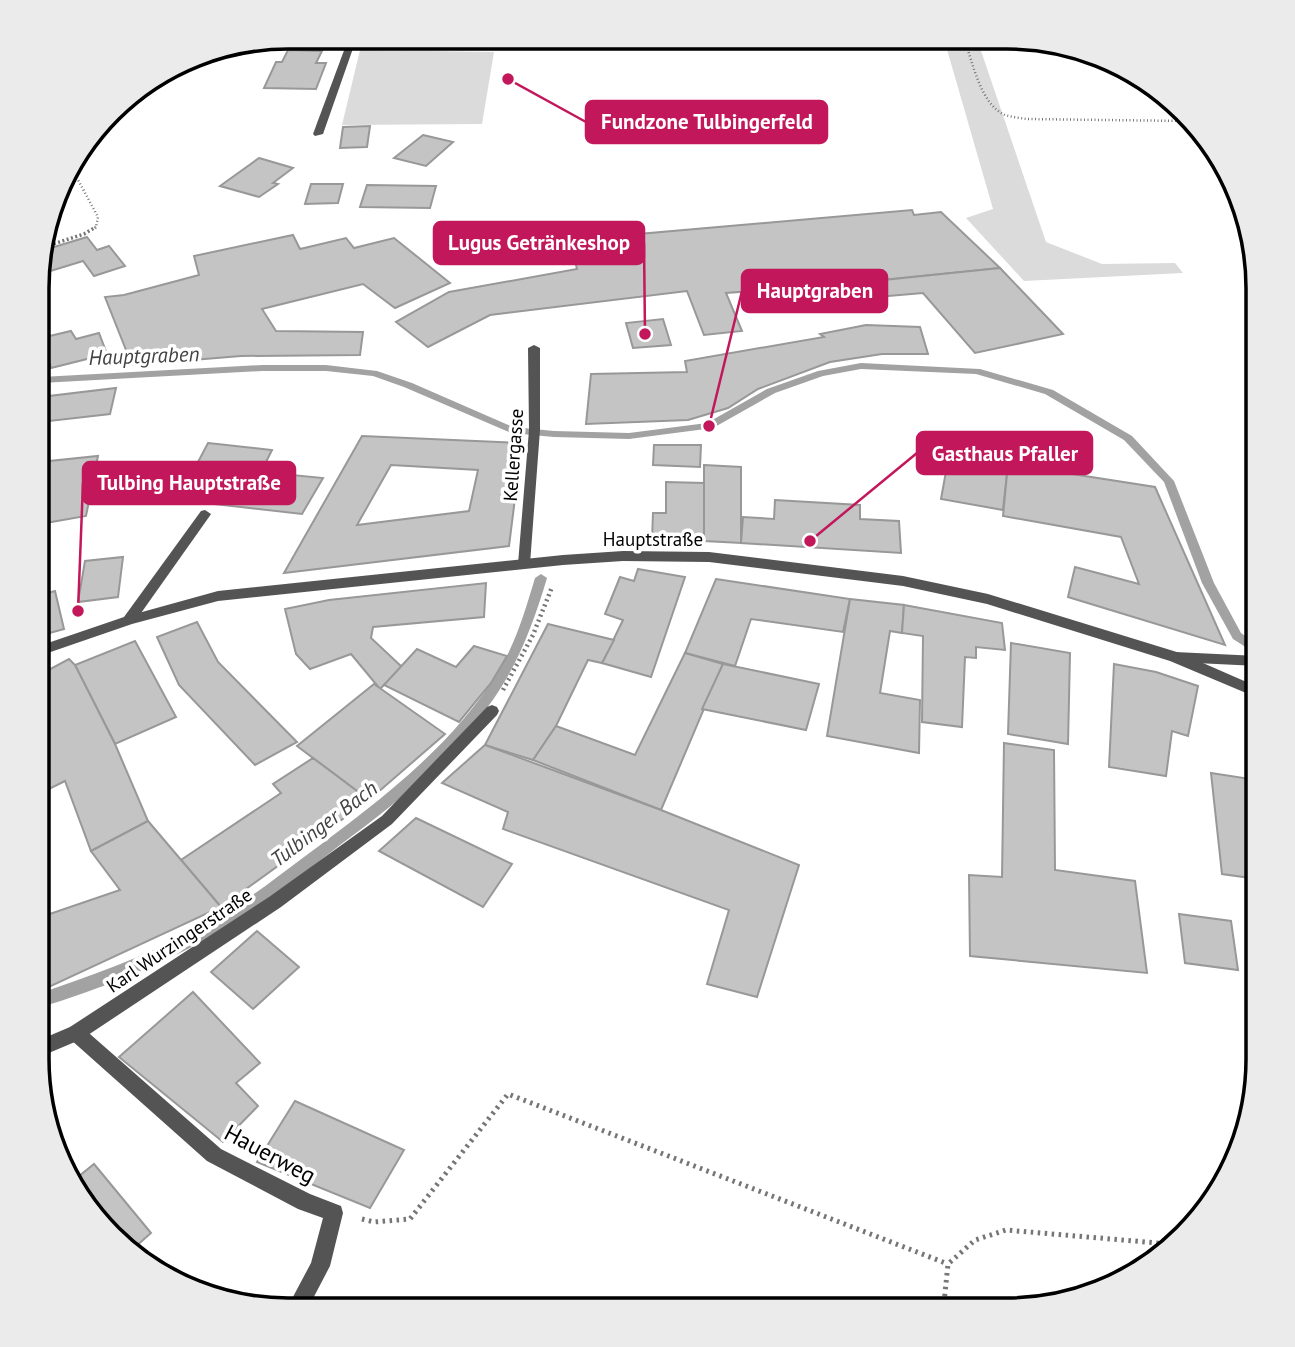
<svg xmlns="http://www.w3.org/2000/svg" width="1295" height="1347" font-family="'PT Sans',sans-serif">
<rect width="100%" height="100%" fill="#fff"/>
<g fill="#dbdbdb">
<polygon points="944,39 977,39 1046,242 1102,264 1175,263 1183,273 1024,281 966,218 993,209"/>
<polygon points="360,50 494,52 482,124 342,125"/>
</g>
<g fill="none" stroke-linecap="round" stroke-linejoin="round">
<g fill="#a2a2a2" fill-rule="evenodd">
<polygon points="861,363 980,369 1053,390 1132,436 1174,481 1214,583 1241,633 1258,645 1258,655 1233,639 1202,583 1164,482 1124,440 1045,394 976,374 861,369 823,376 775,393 713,428 629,439 554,437 511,433 404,387 373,376 326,371 262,371 41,383 41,377 262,365 326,365 377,371 412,383 513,427 554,431 629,433 707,423 767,389 818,371"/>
<path d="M541,574l6,4c-14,47 -30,90 -60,130 -39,54 -93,97 -147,137 -39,30 -78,62 -121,87 -54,32 -121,58 -181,76v-14c51,-18 103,-36 152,-61 41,-20 78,-49 114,-76 74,-55 149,-110 197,-190 16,-28 25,-59 34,-89z"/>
</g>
</g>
<g fill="#c4c4c4" stroke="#989898" stroke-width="2" fill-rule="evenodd">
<polygon points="391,37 433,37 431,43 389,41"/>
<polygon points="288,50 322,51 316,63 326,63 316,89 264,88 276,62 282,62"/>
<polygon points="370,126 367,147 340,148 343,127"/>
<polygon points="423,135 453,142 426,166 394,158"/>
<polygon points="259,158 293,168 273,183 278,184 259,197 220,186"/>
<polygon points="311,184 343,184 338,203 305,204"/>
<polygon points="367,185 436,186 430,208 360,207"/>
<polygon points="54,206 64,206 54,229 45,230"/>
<polygon points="912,210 914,215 941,212 1000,268 823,286 726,293 742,331 704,335 687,291 490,315 428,347 396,322 449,292 577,269 570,240"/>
<polygon points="293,235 300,249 346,238 354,248 394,238 450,283 395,308 363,284 262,309 276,331 363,332 360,355 241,356 132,365 105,297 124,295 199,275 194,256"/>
<polygon points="87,237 97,250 109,246 125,266 94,276 83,261 41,274 41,251"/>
<polygon points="1000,268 1063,334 975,353 923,293 842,300 835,285"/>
<polygon points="663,319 671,345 633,348 626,323"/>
<polygon points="866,325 920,327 928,354 882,354 830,362 758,389 728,408 688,420 586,424 591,374 687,372 685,361 824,337 820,334"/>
<polygon points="71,331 76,339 99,333 107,354 51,368 49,361 41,363 41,338"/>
<polygon points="116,388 110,414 41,422 41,397"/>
<path d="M362,436l160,7 -13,103 -225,27zM391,465l87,5 -9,41 -112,14z"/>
<polygon points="208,443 272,450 261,472 323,478 302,514 178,500"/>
<polygon points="654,445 701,445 700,467 653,465"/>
<polygon points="949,455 1008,464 1003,510 941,499"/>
<polygon points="98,456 86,516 40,524 40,462"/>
<polygon points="1008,464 1155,487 1225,645 1068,597 1075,567 1139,584 1121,537 1003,516"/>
<polygon points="704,465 741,467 741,543 704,541"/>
<polygon points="666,482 704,483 704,541 652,539 653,513 666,513"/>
<polygon points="775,500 860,505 860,519 899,521 901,553 741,543 743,517 774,519"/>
<polygon points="123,557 118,597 78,602 85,561"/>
<polygon points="638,569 685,577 651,677 602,663 623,620 605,614 620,577 634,581"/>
<polygon points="716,579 850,599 843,632 751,619 735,666 685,653"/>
<polygon points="486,583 484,617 373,627 371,638 402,667 380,689 351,654 310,669 296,654 285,609 329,600"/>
<polygon points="55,591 64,629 39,636 40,595"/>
<polygon points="850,599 904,605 902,633 890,631 880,693 920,700 919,753 827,736"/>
<polygon points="904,605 1002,623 1005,650 976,647 976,658 965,657 962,727 922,722 923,636 902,633"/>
<polygon points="197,622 218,662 297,742 255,765 179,685 157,637"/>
<polygon points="548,624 614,640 602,663 588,660 556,726 533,760 485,745"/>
<polygon points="135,641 176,717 115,744 75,665"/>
<polygon points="1011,643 1070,653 1068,744 1008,734"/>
<polygon points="474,646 507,656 491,683 459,722 384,685 417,649 456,667"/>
<polygon points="685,653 723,664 661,810 533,760 556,726 635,755"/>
<polygon points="69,659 75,665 115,744 148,821 91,851 65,781 39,794 39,675"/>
<polygon points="723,664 819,684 806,730 702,709"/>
<polygon points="1114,664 1156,672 1198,686 1188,736 1172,731 1166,776 1109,767"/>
<polygon points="374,684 445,734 369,800 297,746"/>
<polygon points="1004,743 1054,750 1055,870 1135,881 1147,973 970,956 969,875 1002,877"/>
<polygon points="485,745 661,810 799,865 757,997 707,984 729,910 503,829 508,812 442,783"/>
<polygon points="313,758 369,800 221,907 181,860 281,793 273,784"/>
<polygon points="1211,773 1257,780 1258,879 1222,874"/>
<polygon points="416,818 512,864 483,907 379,851"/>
<polygon points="148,821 221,907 38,992 38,918 120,890 91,851"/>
<polygon points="1179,914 1231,921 1238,970 1185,963"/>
<polygon points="257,931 299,967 253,1009 211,972"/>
<polygon points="193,992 260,1063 236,1083 258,1106 223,1142 119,1057"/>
<polygon points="295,1101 404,1150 370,1208 257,1162"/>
<polygon points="94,1164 151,1233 133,1249 79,1199 73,1181"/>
</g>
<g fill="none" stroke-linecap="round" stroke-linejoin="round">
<g stroke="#767676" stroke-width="2.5" stroke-dasharray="1 2.5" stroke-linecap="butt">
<path d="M964,39c9,23 16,65 41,76 7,2 15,3 22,4l159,2"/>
<polyline points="70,165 98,217 96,227 93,229"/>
</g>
<polyline stroke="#767676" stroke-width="3.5" stroke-dasharray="2 2.5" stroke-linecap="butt" points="41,248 84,234 96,227"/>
<polyline stroke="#767676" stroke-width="4.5" stroke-dasharray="2 3.5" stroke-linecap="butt" points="503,690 533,635 552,587"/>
<g stroke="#767676" stroke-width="5" stroke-dasharray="2.5 4.5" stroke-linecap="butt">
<polyline points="362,1219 374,1222 410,1219 508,1094 948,1264"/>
<polyline points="946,1310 944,1303 948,1264 975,1240 1006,1230 1169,1244"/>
</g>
<g fill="#545454" fill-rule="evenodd">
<polygon points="205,510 211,514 209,517 134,623 124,623 122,620 124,617 201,511"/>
<polygon points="76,1025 82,1027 221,1149 310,1194 341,1206 343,1213 330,1266 307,1310 286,1310 311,1263 323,1218 298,1209 207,1161 70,1039 67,1033 70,1027"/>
</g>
<g fill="#545454" fill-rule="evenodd">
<polygon points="349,37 357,37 323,134 315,136 313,134"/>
<polygon points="534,345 540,348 540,430 530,564 524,569 518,564 529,430 528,348"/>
<polygon points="1175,652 1258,656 1258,666 1175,662 1168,657"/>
<polygon points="492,705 497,707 499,711 497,715 392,824 281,907 82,1039 37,1058 37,1041 70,1027 269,897 382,816 487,707"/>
</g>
<polygon fill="#545454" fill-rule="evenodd" points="623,551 709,552 903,576 988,594 1180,653 1258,687 1258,698 1170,661 987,604 903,586 709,562 623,561 563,565 218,601 132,624 39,656 39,646 124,617 218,591 563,555"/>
</g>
<g text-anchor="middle" stroke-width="7" stroke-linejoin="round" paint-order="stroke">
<g font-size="19" fill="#000" stroke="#fff">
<text transform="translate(513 455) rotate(-86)" y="7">Kellergasse</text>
<text x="653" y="546">Hauptstraße</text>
<text transform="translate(179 940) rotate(-34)" y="7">Karl Wurzingerstraße</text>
</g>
<g font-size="21" font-style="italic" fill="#434343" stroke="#fff">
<text transform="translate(144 356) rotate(-2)" y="7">Hauptgraben</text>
<text transform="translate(324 824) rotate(-37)" y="7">Tulbinger Bach</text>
</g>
<g font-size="23" fill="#000" stroke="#fff">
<text transform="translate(270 1154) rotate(28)" y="8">Hauerweg</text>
</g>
</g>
<path d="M0 0H1295V1347H0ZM288 49H1007A239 239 0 0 1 1246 288V1059A239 239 0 0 1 1007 1298H288A239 239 0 0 1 49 1059V288A239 239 0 0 1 288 49Z" fill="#ebebeb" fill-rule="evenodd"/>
<path fill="none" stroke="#000" stroke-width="3.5" d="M288 49H1007A239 239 0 0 1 1246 288V1059A239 239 0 0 1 1007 1298H288A239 239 0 0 1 49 1059V288A239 239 0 0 1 288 49Z"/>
<path fill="none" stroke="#c2185b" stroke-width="2.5" d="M508 79L586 122M645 334L644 243M709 426L742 291M810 541L917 453M78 611L83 483"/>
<g fill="#c2185b" stroke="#fff" stroke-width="2.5">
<circle cx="508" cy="79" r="7"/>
<circle cx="645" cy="334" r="7"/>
<circle cx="709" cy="426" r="7"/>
<circle cx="810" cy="541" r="7"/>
<circle cx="78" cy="611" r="7"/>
</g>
<g fill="#c2185b" stroke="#c2185b" stroke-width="2.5">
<rect x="586" y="101" width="241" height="42" rx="7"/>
<rect x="434" y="222" width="210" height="42" rx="7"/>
<rect x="742" y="270" width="145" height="42" rx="7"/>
<rect x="917" y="432" width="175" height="42" rx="7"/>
<rect x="83" y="462" width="212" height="42" rx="7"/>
</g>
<g font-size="21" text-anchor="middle" font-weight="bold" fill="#fff">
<text x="707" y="129">Fundzone Tulbingerfeld</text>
<text x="539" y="250">Lugus Getränkeshop</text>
<text x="815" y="298">Hauptgraben</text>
<text x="1005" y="461">Gasthaus Pfaller</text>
<text x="189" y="490">Tulbing Hauptstraße</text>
</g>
</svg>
